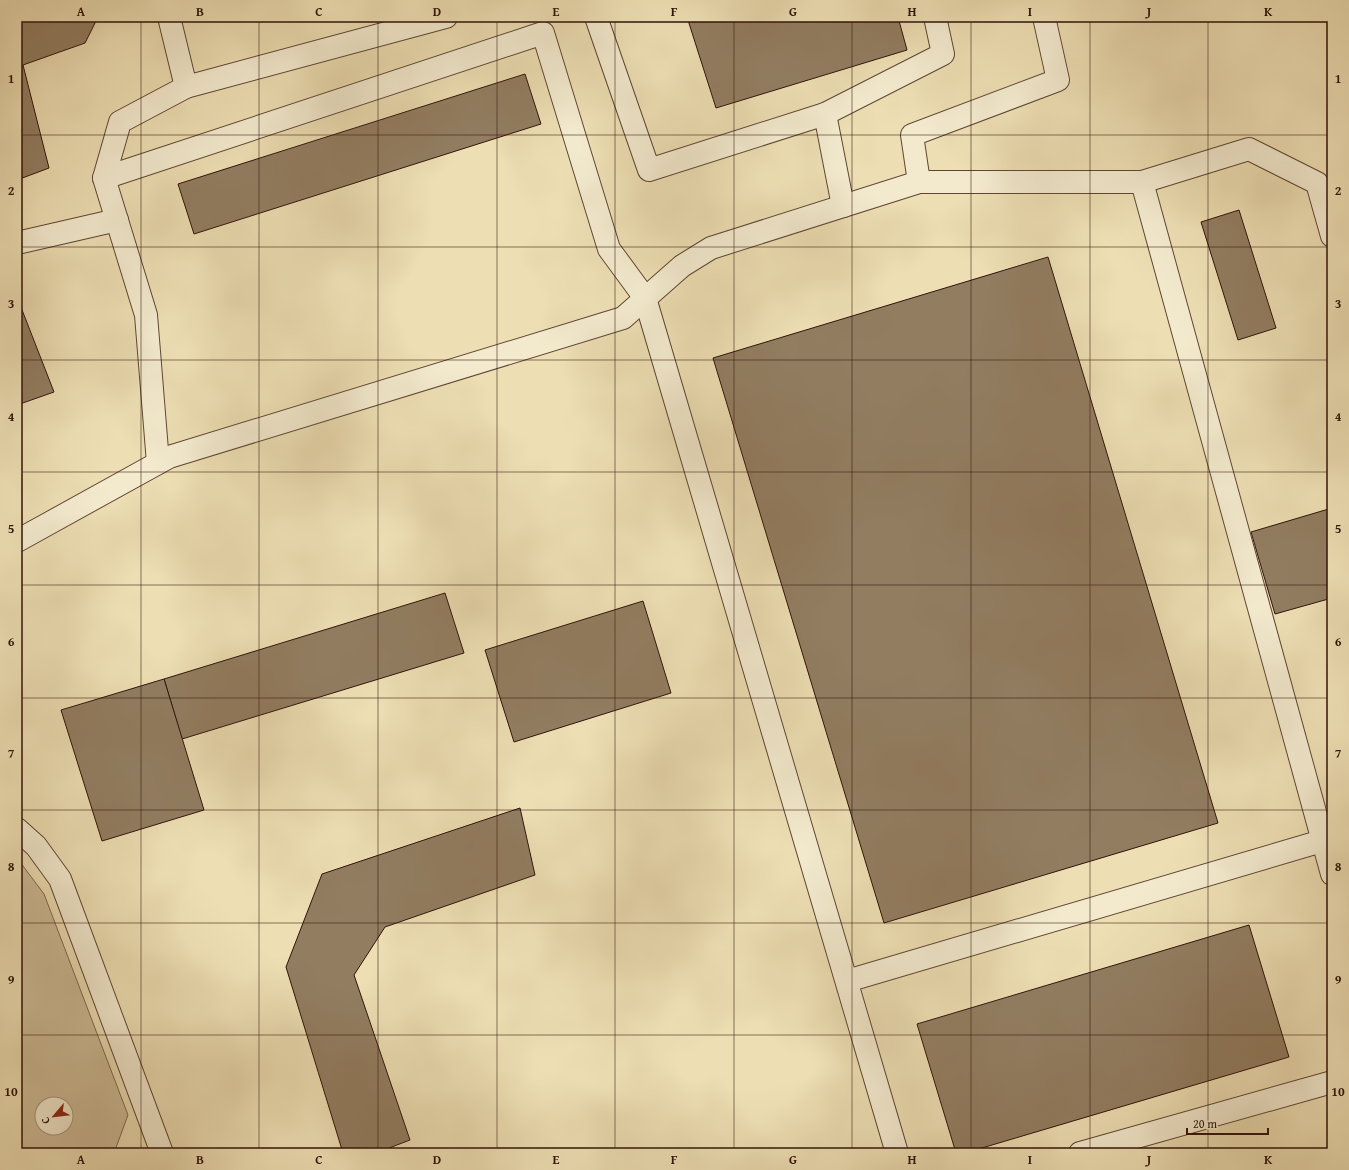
<svg xmlns="http://www.w3.org/2000/svg" width="1349" height="1170" font-family="'Gentium Book Plus',serif">
<rect width="100%" height="100%" fill="#eddeb3"/>
<filter id="stains"><feTurbulence type="fractalNoise" baseFrequency=".005" numOctaves="4"/><feColorMatrix values="0 0 0 0 .2 0 0 0 0 .09 0 0 0 0 .02 0 0 0 .5 -.17"/></filter>
<radialGradient id="worn" r=".72"><stop offset=".6" stop-color="#630" stop-opacity="0"/><stop offset="1" stop-color="#630" stop-opacity=".3"/></radialGradient>
<path fill="#cdbb96" stroke="#7e6750" fill-rule="evenodd" d="M17,858l27,36 84,221 -14,38h-97zM42,1104h24v24h-24z"/>
<g fill="#927d61" stroke="#301309">
<polygon points="17,17 98,17 85,43 23,65 49,168 17,180"/>
<polygon points="687,17 898,17 907,50 716,108"/>
<polygon points="525,74 541,124 194,234 178,184"/>
<polygon points="1239,210 1276,328 1238,340 1201,222"/>
<polygon points="1048,257 1218,823 884,923 713,358"/>
<polygon points="17,297 54,392 17,405"/>
<polygon points="1332,508 1332,598 1275,614 1251,532"/>
<polygon points="445,593 464,653 182,739 164,679"/>
<polygon points="643,601 671,693 514,742 485,650"/>
<polygon points="164,679 204,810 102,841 61,710"/>
<polygon points="520,808 535,875 385,927 354,975 410,1140 376,1153 343,1153 286,967 322,874"/>
<polygon points="1249,925 1289,1057 965,1153 956,1153 917,1024"/>
</g>
<g fill="none" stroke-linecap="round" stroke-linejoin="round">
<g stroke="#5f4634" stroke-width="24">
<g id="minor">
<polyline points="596,17 649,170 825,114 943,54 935,17"/>
<polyline points="186,87 446,17"/>
<polyline points="825,114 843,206"/>
<polyline points="104,178 120,122 186,87 169,17"/>
<polyline points="919,182 912,135 1058,80 1044,17"/>
<polyline points="1142,182 1249,149 1317,183 1332,236"/>
<polyline points="17,243 117,220"/>
<polyline points="158,463 146,315 104,178 543,33 609,249 645,298 897,1153"/>
<polyline points="17,541 169,457 623,318 682,266 711,248 919,182 1142,182 1332,874"/>
<polyline points="17,829 36,846 60,879 162,1153"/>
<polyline points="847,981 1332,838"/>
<polyline points="1080,1153 1332,1082"/>
</g>
</g>
<use href="#minor" stroke="#f3eace" stroke-width="22"/>
</g>
<path fill="none" stroke="#301309" stroke-width="1" stroke-opacity="0.55" d="M141,17v1136M259,17v1136M378,17v1136M497,17v1136M615,17v1136M734,17v1136M852,17v1136M971,17v1136M1090,17v1136M1208,17v1136M17,135h1315M17,247h1315M17,360h1315M17,472h1315M17,585h1315M17,698h1315M17,810h1315M17,923h1315M17,1035h1315"/>
<rect width="1349" height="1170" fill="none" stroke="#eddeb3" stroke-width="44"/>
<g transform="translate(54 1116) rotate(242)"><circle r="19" fill="#f3eace" stroke="#a5947f"/>
<path d="M0-3L7 15L0 10L-7 15Z" fill="#8f2418"/>
<text y="-6" font-size="11" font-weight="bold" text-anchor="middle" fill="#301309">С</text>
</g>
<path d="M1187 1128v6h81v-6" fill="none" stroke="#301309" stroke-width="2"/>
<text x="1193" y="1128" font-size="12" fill="#301309" stroke="#f3eace" stroke-width="3" paint-order="stroke">20 m</text>
<rect x="22" y="22" width="1305" height="1126" fill="none" stroke="#301309" stroke-width="1.5"/>
<g font-size="13" text-anchor="middle" font-weight="bold" fill="#301309">
<text x="81" y="16">A</text>
<text x="200" y="16">B</text>
<text x="319" y="16">C</text>
<text x="437" y="16">D</text>
<text x="556" y="16">E</text>
<text x="674" y="16">F</text>
<text x="793" y="16">G</text>
<text x="912" y="16">H</text>
<text x="1030" y="16">I</text>
<text x="1149" y="16">J</text>
<text x="1268" y="16">K</text>
<text x="11" y="83">1</text>
<text x="1338" y="83">1</text>
<text x="11" y="195">2</text>
<text x="1338" y="195">2</text>
<text x="11" y="308">3</text>
<text x="1338" y="308">3</text>
<text x="11" y="421">4</text>
<text x="1338" y="421">4</text>
<text x="11" y="533">5</text>
<text x="1338" y="533">5</text>
<text x="11" y="646">6</text>
<text x="1338" y="646">6</text>
<text x="11" y="758">7</text>
<text x="1338" y="758">7</text>
<text x="11" y="871">8</text>
<text x="1338" y="871">8</text>
<text x="11" y="984">9</text>
<text x="1338" y="984">9</text>
<text x="11" y="1096">10</text>
<text x="1338" y="1096">10</text>
<text x="81" y="1164">A</text>
<text x="200" y="1164">B</text>
<text x="319" y="1164">C</text>
<text x="437" y="1164">D</text>
<text x="556" y="1164">E</text>
<text x="674" y="1164">F</text>
<text x="793" y="1164">G</text>
<text x="912" y="1164">H</text>
<text x="1030" y="1164">I</text>
<text x="1149" y="1164">J</text>
<text x="1268" y="1164">K</text>
</g>
<rect width="100%" height="100%" filter="url(#stains)"/>
<rect width="100%" height="100%" fill="url(#worn)"/>
</svg>
